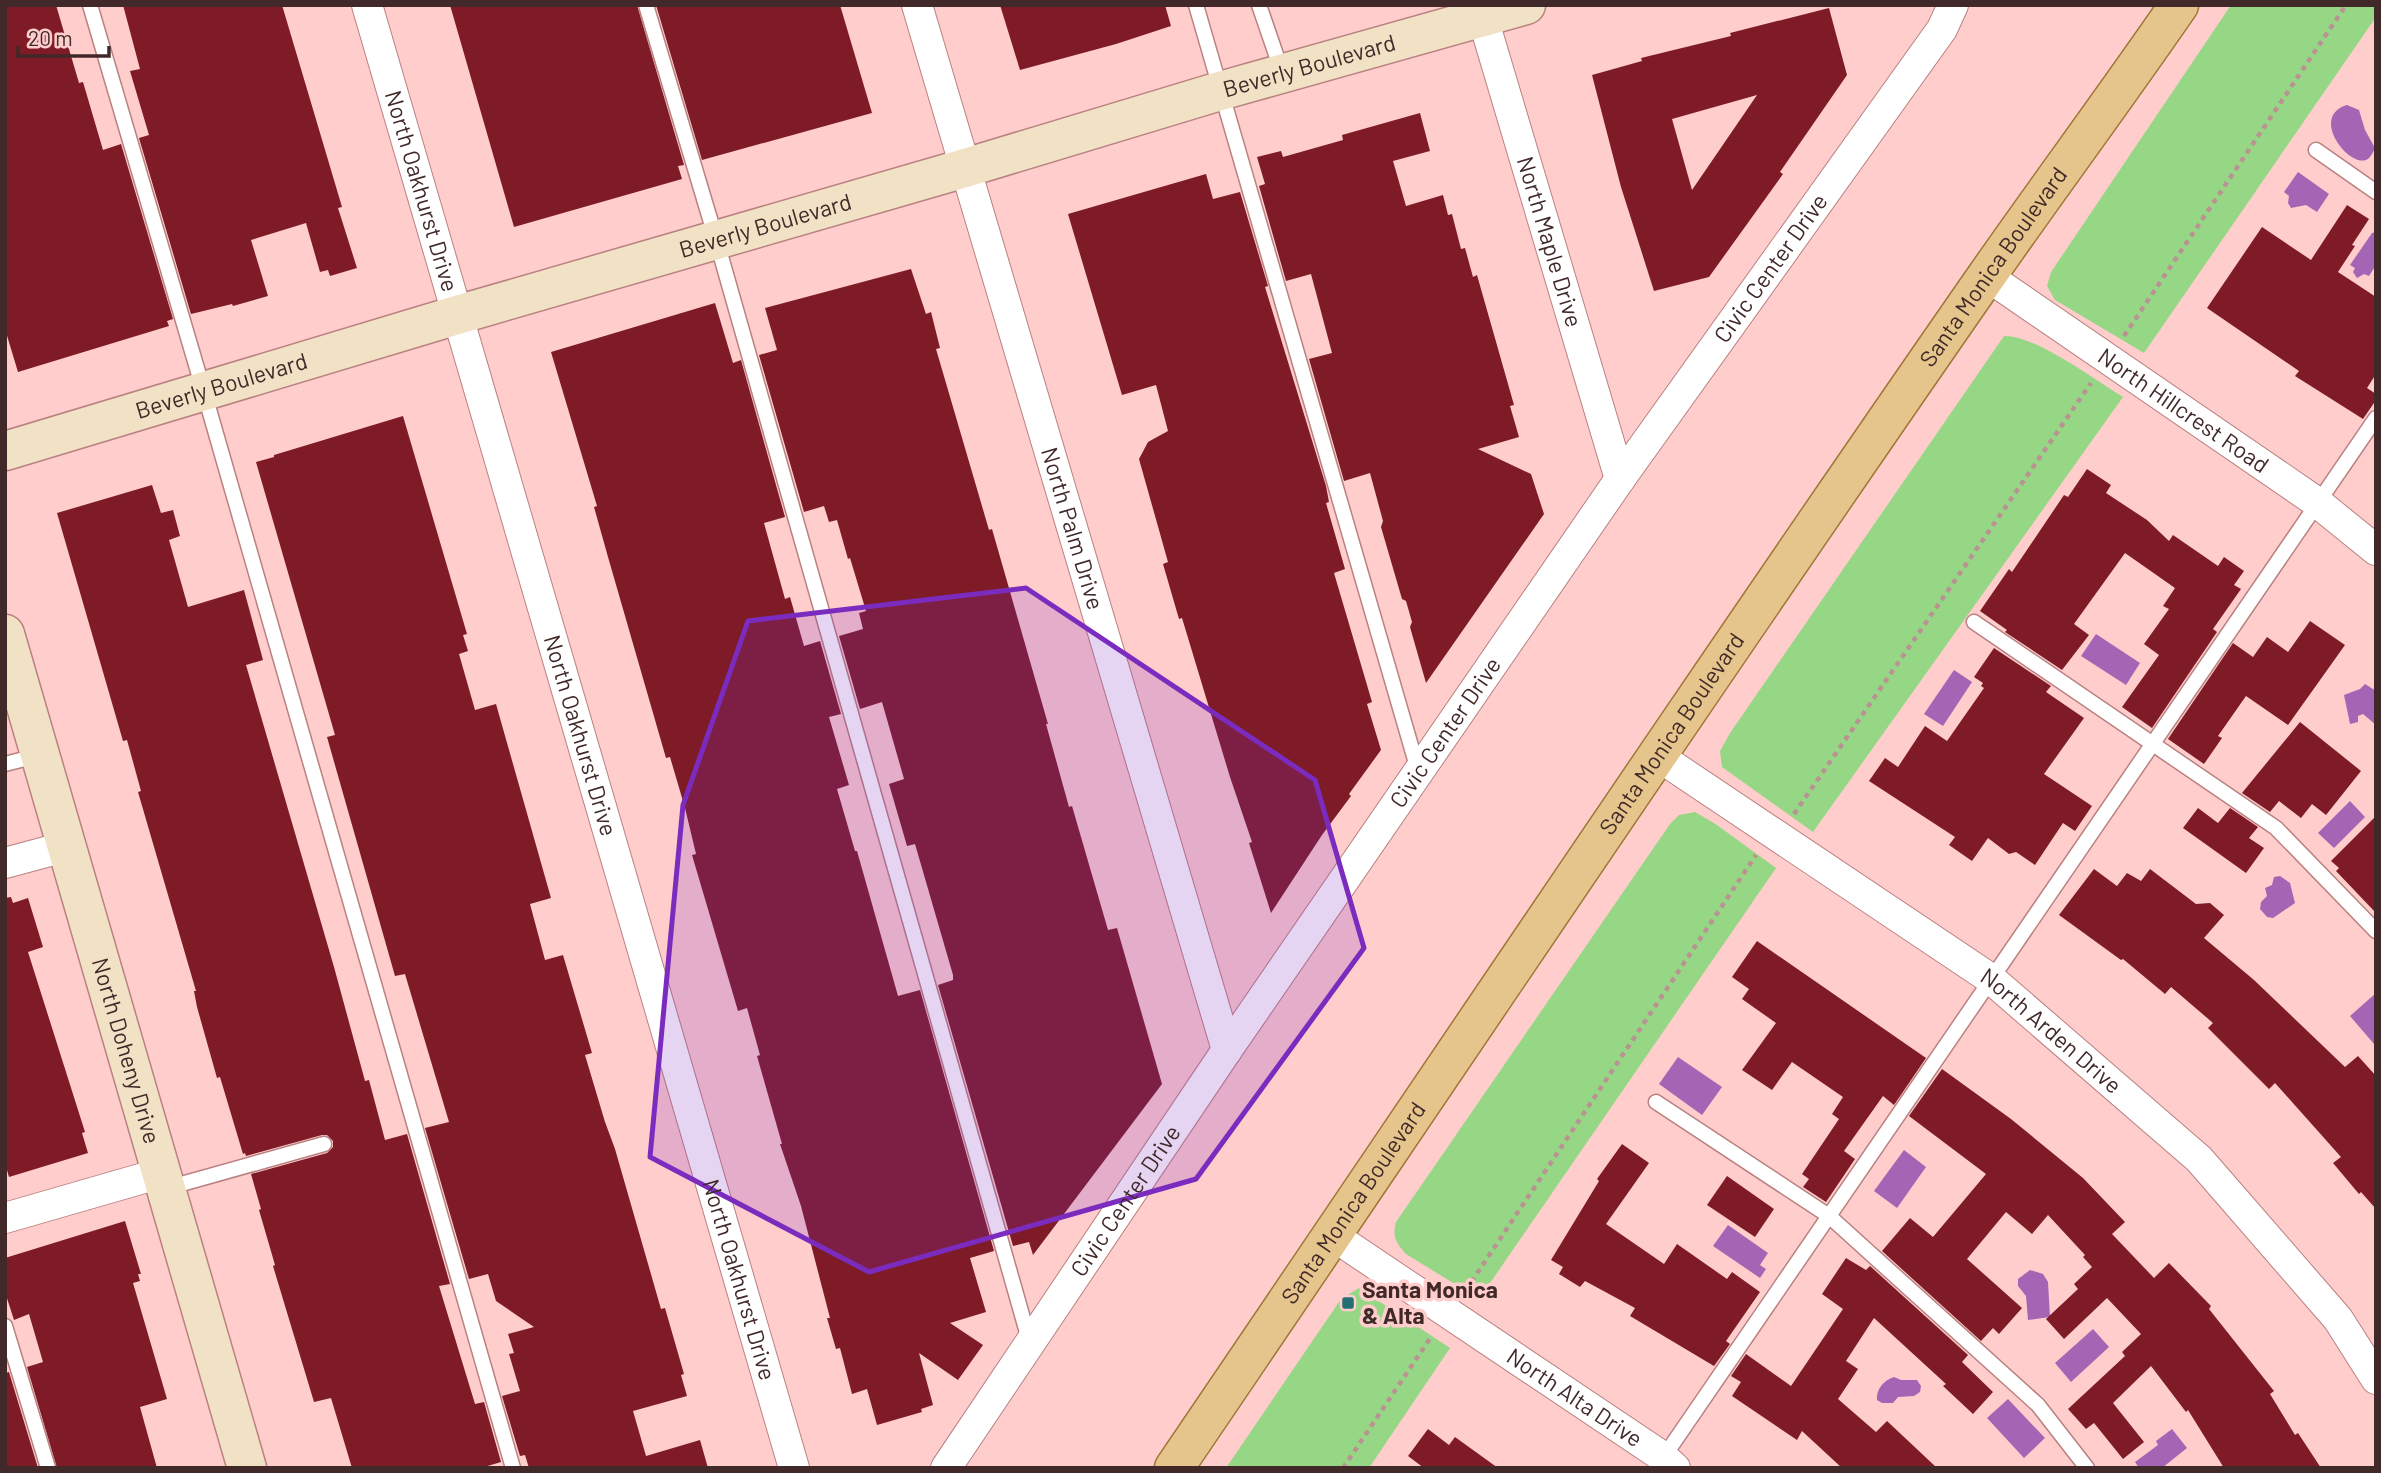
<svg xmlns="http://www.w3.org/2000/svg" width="2381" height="1473" font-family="Barlow,sans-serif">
<rect width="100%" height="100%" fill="#fecdcc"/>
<g fill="#96d786">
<polygon points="2231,5 2376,5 2376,17 2144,353 2055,300 2047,286 2051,272"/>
<path d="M2004,336c31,-1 91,44 119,61l-310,435 -91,-65 -2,-16 10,-18z"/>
<path d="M1695,812l22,13 59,43 -297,431 -73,-45c-10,-11 -14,-18 -10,-32l274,-398 9,-9z"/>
<polygon points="1359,1288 1450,1348 1369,1468 1226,1468 1341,1299"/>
</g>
<g fill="#a466b4">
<path d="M2347,105l12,5 6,20 10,18c0,1 -5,10 -6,10 -16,15 -62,-41 -22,-53z"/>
<polygon points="2298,172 2329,194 2317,212 2306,205 2291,208 2288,203 2289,196 2284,192"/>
<polygon points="2376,232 2376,265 2369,276 2364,274 2357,278 2353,272 2355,268 2350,265 2372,233"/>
<polygon points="2096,634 2140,663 2126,685 2081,656"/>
<polygon points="1954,670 1972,682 1943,726 1924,714"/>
<polygon points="2365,684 2376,691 2376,725 2363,714 2358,716 2358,722 2350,724 2344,695 2360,689"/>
<polygon points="2350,801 2365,817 2334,848 2318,833"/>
<polygon points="2280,876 2290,883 2295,903 2273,918 2267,917 2260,909 2261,902 2267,896 2265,888 2272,885 2274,877"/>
<polygon points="2376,993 2376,1042 2374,1044 2350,1016"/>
<polygon points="1678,1057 1722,1087 1702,1115 1659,1084"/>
<polygon points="1904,1150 1926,1167 1897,1208 1874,1191"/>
<polygon points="1728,1225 1768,1253 1760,1265 1766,1269 1760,1278 1713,1246"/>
<polygon points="2030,1270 2043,1274 2048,1282 2050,1317 2028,1320 2026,1296 2018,1286 2018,1279"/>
<polygon points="2093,1329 2109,1347 2071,1382 2055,1363"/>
<path d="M1894,1377l7,3h16l4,6 -1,6 -6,4 -16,1 -5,6h-11l-5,-3c-1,-11 7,-20 17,-23z"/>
<polygon points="2008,1399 2045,1438 2024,1458 1987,1418"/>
<polygon points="2172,1429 2187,1448 2162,1468 2139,1468 2135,1462 2158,1445 2156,1441"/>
</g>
<g fill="#7e1b27" fill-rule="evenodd">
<polygon points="5,5 56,5 79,83 83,82 103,150 121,144 173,319 167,321 169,326 18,372 5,329"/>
<polygon points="123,5 282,5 342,207 338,208 357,268 330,276 328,270 320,272 306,223 251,240 268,296 233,306 232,304 191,314 139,138 149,135 130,71 140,69"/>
<polygon points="450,5 637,5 684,165 678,166 682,179 514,227"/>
<polygon points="656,5 840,5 872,113 702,160"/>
<polygon points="1000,5 1165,5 1171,26 1116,44 1020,70"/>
<path d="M1829,8l18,67 -67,97 3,2 -74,103 -55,14 -33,-104 -29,-112 50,-14 -1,-3 90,-22 -1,-3zM1757,95l-65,95 -20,-71z"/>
<polygon points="1420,113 1430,151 1393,161 1406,206 1443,195 1448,215 1452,214 1461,249 1465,248 1473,277 1477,275 1514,405 1510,406 1519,437 1478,449 1531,474 1544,514 1426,683 1410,627 1412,622 1406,601 1402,599 1381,527 1383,521 1370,473 1344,481 1309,359 1332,353 1311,274 1286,281 1259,186 1265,184 1257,157 1281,151 1283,157 1343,140 1342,135"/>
<polygon points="1206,174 1213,199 1240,192 1268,286 1265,287 1326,486 1329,502 1326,503 1345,569 1334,573 1372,702 1367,704 1381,750 1349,794 1351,796 1322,835 1271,913 1249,843 1252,842 1230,777 1182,618 1179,619 1163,564 1168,562 1139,459 1148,442 1168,431 1156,385 1122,395 1068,214"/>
<polygon points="2347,205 2369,219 2352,245 2355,246 2338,272 2376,297 2376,374 2367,388 2376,394 2376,400 2363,419 2295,376 2299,371 2207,308 2262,227 2311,260"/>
<polygon points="911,269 926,314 931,312 940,348 936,349 989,530 992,529 1048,724 1046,724 1069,807 1072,806 1108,930 1117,928 1162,1084 1033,1255 1029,1242 1013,1246 938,985 953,980 953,975 915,844 907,846 889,784 904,779 882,702 860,709 839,636 863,629 859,613 866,611 850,558 848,559 837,520 829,522 824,506 804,512 759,355 777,350 765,308"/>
<polygon points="715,303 733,363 741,360 785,517 764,523 785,599 790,597 804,646 820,641 841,714 829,717 849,785 837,789 855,851 857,851 898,996 920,990 994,1251 970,1258 986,1312 950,1323 983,1345 958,1380 919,1353 933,1405 921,1409 922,1412 877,1425 867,1389 852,1394 840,1348 836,1349 827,1318 830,1318 801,1206 780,1144 782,1144 757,1056 760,1055 747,1008 738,1011 692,855 696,854 685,808 670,757 666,758 608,557 594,507 597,506 551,352"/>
<polygon points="403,416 467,634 463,635 468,651 459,654 475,710 496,704 551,898 530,904 545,960 563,955 592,1053 585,1055 605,1122 615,1149 661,1309 665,1308 684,1374 681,1375 687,1396 633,1411 646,1456 700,1440 708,1468 529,1468 525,1455 520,1456 502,1396 520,1391 509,1354 514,1353 508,1334 534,1327 496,1301 488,1274 469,1279 425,1128 449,1122 405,974 395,976 327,737 335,735 256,462 274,457 274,455"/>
<polygon points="2087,469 2111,485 2106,493 2147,520 2169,541 2173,535 2218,566 2224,557 2244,571 2234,585 2241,589 2213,629 2217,632 2152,728 2122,707 2159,655 2144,644 2169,609 2163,606 2175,588 2125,553 2074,624 2089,635 2062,670 2005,632 2007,630 1980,611 2009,569 2012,572 2064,495 2068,497"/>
<polygon points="152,485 161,513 173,510 180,536 169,540 188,607 244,590 263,660 246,665 334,967 365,1081 369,1080 385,1140 407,1134 450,1284 439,1286 475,1404 484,1402 501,1462 481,1468 352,1468 331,1398 314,1402 273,1266 275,1265 259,1210 261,1209 251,1174 327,1153 333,1147 333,1141 327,1135 322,1135 246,1156 245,1153 243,1154 220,1077 217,1078 197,1007 194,991 196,991 138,792 141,791 127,740 123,741 57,513"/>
<polygon points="2310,621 2345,645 2288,725 2246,696 2218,736 2222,738 2204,764 2168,739 2233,643 2253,657 2267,637 2288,652"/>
<polygon points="1994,648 2051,686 2046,692 2084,718 2044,774 2092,806 2075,831 2063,823 2035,865 2016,852 2009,854 1988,838 1972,861 1949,845 1955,837 1869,781 1885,758 1898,767 1925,726 1947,741 1984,688 1981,686 1983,683 1974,677"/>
<polygon points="2300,722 2361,771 2326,815 2312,804 2301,818 2279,801 2270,812 2242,793"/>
<polygon points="2198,808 2218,823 2230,808 2258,827 2249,838 2264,848 2246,873 2183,828"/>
<polygon points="2376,816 2376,913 2336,871 2339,868 2331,861"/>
<polygon points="2094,869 2117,886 2127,873 2141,881 2150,869 2196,904 2210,903 2224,915 2204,938 2254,980 2345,1067 2358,1056 2376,1076 2376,1209 2361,1192 2359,1194 2333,1163 2341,1157 2275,1083 2269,1089 2208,1028 2213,1023 2171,987 2165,994 2123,959 2121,960 2059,915"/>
<polygon points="11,897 13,903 28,898 43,947 28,952 85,1132 82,1133 88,1153 9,1177 5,1163 5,898"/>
<polygon points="1757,941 1926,1058 1894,1105 1883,1096 1844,1151 1855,1159 1826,1202 1803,1187 1809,1179 1802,1174 1839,1119 1832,1114 1843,1097 1792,1062 1772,1090 1742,1070 1776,1023 1742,999 1749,989 1732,977"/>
<polygon points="1942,1069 2011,1119 2083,1178 2125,1222 2112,1234 2154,1278 2169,1263 2211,1306 2209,1309 2274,1391 2270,1394 2295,1435 2298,1433 2321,1468 2224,1468 2188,1410 2186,1412 2151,1366 2113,1403 2144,1442 2123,1459 2094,1423 2086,1429 2068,1409 2125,1356 2122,1352 2141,1334 2107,1298 2064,1339 2046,1319 2078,1289 2074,1284 2092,1267 2083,1257 2085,1255 2048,1215 2032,1234 2006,1212 1967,1259 2022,1308 1999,1334 1993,1328 1981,1341 1882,1251 1910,1218 1933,1237 1986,1174 1909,1116"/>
<polygon points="1622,1144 1649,1163 1606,1224 1664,1264 1677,1244 1727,1279 1732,1272 1760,1292 1726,1341 1730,1344 1714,1366 1630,1316 1635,1308 1585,1281 1580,1287 1559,1274 1563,1267 1551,1260 1599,1181 1597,1179"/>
<polygon points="1727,1176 1774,1209 1755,1237 1707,1205"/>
<polygon points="125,1221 141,1274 138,1274 140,1281 133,1283 167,1399 140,1407 157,1468 57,1468 27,1367 43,1362 29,1314 14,1320 5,1292 5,1258"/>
<polygon points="1846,1258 1866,1270 1870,1266 1968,1355 1962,1362 1993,1392 1973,1414 1943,1386 1946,1384 1874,1318 1846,1361 1858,1369 1838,1399 1876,1432 1887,1421 1937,1468 1842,1468 1802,1431 1797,1440 1732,1396 1741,1382 1731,1376 1746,1354 1791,1386 1843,1309 1822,1294"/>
<polygon points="9,1372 38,1468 5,1468 5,1373"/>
<polygon points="1428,1429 1449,1445 1455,1437 1498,1468 1424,1468 1408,1456"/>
</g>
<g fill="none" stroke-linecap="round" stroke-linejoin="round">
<g stroke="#ba8181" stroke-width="17">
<g id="lane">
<polyline points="90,5 204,392 513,1468"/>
<polyline points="646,5 716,239 1030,1343"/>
<polyline points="1196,5 1418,770"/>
<polyline points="1259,5 1282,72"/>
<polyline points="2316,150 2376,192"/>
<polyline points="1974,622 2276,828 2376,931"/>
<polyline points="5,764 40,755"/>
<polyline points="1656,1102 1829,1216 2038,1405 2087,1468"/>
<polyline points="167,1188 324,1144"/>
<polyline points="5,1326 48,1468"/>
<polyline points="1661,1461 2376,418"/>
</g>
</g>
<g stroke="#ba8181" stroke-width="32">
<g id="street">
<path id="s1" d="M367,5l427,1463"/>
<path id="s2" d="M917,5l310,1045"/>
<path id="s3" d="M1479,5l141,474"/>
<path id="s4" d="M1987,276l331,227 58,47"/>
<path id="s5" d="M1658,756l333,223 208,180 139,160 38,60"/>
<polyline points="5,863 68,846"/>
<polyline points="5,1218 161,1173"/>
<path id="s6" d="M1332,1235l331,222 12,11"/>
<path id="s7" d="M946,1468l281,-418 393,-571 322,-450 11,-24"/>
</g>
</g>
<g stroke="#ba8181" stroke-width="41">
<g id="secondary">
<path id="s8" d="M5,451l452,-136 508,-147 255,-77 306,-86"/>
<path id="s9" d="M5,634l242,834"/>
</g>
</g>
<g stroke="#a07637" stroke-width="41">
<g id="primary">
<path id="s10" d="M1174,1468c269,-396 536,-794 809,-1187 64,-92 132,-183 196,-276"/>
</g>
</g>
<g stroke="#ba9291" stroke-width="4.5" stroke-dasharray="5 5" stroke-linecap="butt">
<polyline points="2124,336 2346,5"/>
<polyline points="1794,814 2091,383"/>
<polyline points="1466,1290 1756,855"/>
<polyline points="1343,1468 1431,1337"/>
</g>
<use href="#lane" stroke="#fff" stroke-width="14"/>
<use href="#street" stroke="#fff" stroke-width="30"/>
<use href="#secondary" stroke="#f2e2c5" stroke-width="38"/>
<use href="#primary" stroke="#e5c58c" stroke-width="38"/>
</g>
<path fill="#7b2cbf" fill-opacity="0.2" stroke="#7b2cbf" stroke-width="5" stroke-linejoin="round" d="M1026,588l289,192 49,168 -168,231 -327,93 -219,-115 33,-352 65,-184z"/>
<rect fill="#236f72" stroke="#fecdcc" stroke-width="2.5" x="1341" y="1296" width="14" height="14" rx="3.5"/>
<g text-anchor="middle" stroke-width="7" stroke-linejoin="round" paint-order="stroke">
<g font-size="23" fill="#412929" stroke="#fecdcc">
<text dy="8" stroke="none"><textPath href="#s8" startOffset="1360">Beverly Boulevard</textPath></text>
<text dy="8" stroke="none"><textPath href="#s1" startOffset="194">North Oakhurst Drive</textPath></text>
<text dy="8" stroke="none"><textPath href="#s8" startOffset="793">Beverly Boulevard</textPath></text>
<text dy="8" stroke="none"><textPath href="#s3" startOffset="247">North Maple Drive</textPath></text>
<text dy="8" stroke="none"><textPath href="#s10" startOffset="1454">Santa Monica Boulevard</textPath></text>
<text dy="8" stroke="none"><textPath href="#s7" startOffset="1456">Civic Center Drive</textPath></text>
<text dy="8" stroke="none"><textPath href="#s8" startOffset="226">Beverly Boulevard</textPath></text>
<text dy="8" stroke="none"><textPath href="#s4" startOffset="238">North Hillcrest Road</textPath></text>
<text dy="8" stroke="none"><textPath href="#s2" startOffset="546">North Palm Drive</textPath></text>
<text dy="8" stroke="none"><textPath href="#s7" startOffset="889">Civic Center Drive</textPath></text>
<text dy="8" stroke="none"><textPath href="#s10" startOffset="887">Santa Monica Boulevard</textPath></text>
<text dy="8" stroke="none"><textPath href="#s1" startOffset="761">North Oakhurst Drive</textPath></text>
<text dy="8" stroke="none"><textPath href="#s5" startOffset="480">North Arden Drive</textPath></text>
<text dy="8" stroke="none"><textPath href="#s9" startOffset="434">North Doheny Drive</textPath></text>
<text dy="8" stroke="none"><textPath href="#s7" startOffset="322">Civic Center Drive</textPath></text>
<text dy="8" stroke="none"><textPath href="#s10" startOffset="320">Santa Monica Boulevard</textPath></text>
<text dy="8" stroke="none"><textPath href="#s1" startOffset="1328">North Oakhurst Drive</textPath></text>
<text dy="8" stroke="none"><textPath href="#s6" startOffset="292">North Alta Drive</textPath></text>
</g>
<g font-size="23" font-weight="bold" fill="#412929" stroke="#fecdcc" text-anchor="start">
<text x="1362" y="1298">Santa Monica<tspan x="1362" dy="26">&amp; Alta</tspan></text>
</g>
</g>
<rect width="2381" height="1473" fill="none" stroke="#412929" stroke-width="14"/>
<path d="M18 46v10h91v-10" fill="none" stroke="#412929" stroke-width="3.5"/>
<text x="28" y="46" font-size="21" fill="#412929" stroke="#fecdcc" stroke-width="5" paint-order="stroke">20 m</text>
</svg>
